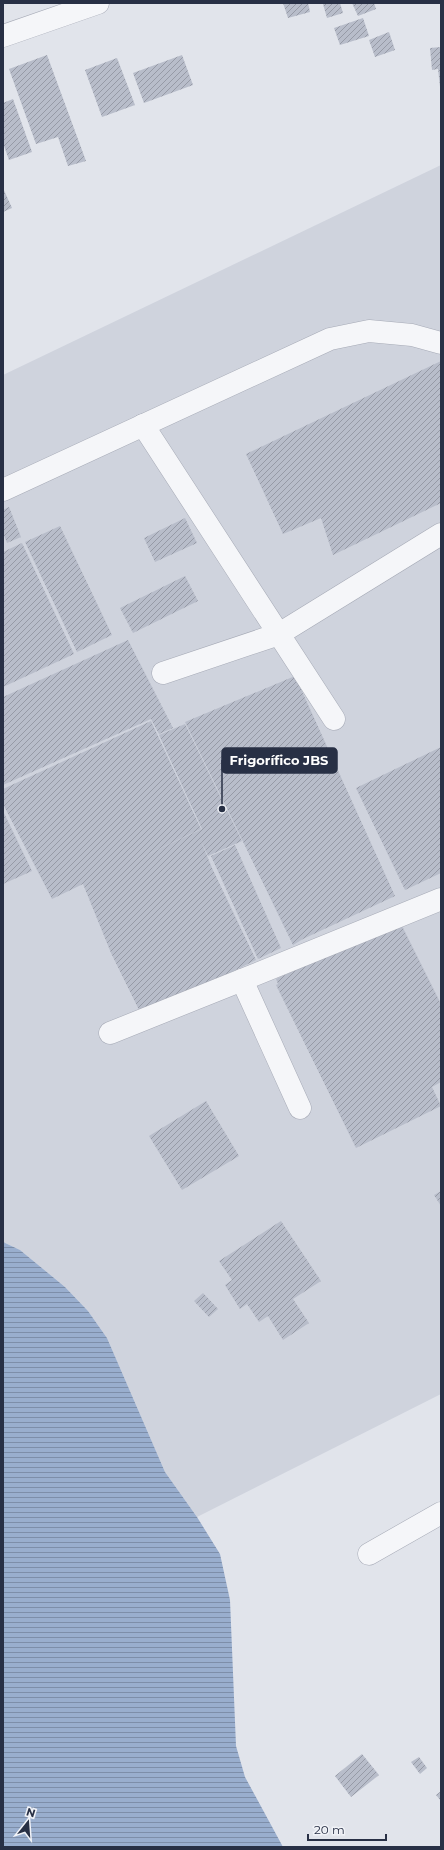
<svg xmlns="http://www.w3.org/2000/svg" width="444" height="1850" font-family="Montserrat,sans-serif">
<defs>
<pattern id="water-rules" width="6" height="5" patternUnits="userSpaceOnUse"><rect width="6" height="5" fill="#99aece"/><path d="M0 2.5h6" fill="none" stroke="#7d8ea9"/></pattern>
<pattern id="building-hatch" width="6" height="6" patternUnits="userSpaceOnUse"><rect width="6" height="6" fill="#b8bdca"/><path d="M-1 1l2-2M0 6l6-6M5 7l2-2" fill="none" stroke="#969aa6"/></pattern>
</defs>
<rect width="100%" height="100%" fill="#e1e4eb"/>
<polygon fill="#cfd3dd" points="441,165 441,1394 197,1517 165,1472 107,1338 88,1311 65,1287 20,1250 3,1242 3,375"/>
<polygon fill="url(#water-rules)" points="3,1242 20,1250 65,1287 88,1311 107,1338 165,1472 197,1517 220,1554 230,1600 236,1746 245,1777 283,1847 3,1847"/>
<g fill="url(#building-hatch)">
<polygon points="283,3 308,3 310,12 288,18"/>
<polygon points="340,3 343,13 327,18 323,4"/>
<polygon points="352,3 374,3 376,9 358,16"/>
<polygon points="363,18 369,36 340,45 334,28"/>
<polygon points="389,32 395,50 375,57 369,40"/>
<polygon points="441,47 441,87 440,87 438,69 432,70 430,48"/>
<polygon points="47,55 86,161 68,166 58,137 36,144 9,69"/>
<polygon points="182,55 193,85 144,103 133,73"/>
<polygon points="117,58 135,105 102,117 85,70"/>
<polygon points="13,99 32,152 9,160 3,143 3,103"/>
<polygon points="3,188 12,208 3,212"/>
<polygon points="441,361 441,503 333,555 321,518 283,534 246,454"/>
<polygon points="9,507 21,537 7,543 3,533 3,510"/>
<polygon points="185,518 197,543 155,562 144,538"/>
<polygon points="60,526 112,635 77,652 25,542"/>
<polygon points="22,543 74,654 3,687 3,552"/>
<polygon points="185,576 198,601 133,633 120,608"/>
<polygon points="128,640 173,728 159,734 151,719 3,785 3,697"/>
<polygon points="295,676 395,896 303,939 293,945 185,722"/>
<polygon points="151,721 201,829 127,864 202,829 159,735 185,724 242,841 208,856 201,841 212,868 256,960 142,1016 111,953 83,884 52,899 3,804 3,789"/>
<polygon points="441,747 441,873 405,890 356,788"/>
<polygon points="3,811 32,871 3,884"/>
<polygon points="235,845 281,948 258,959 211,856"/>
<polygon points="400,922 441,1004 441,1082 432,1087 441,1106 356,1148 276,985 278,984 276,979"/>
<polygon points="206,1101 239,1156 182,1190 149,1136"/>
<polygon points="441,1191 441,1206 434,1195"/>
<polygon points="281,1221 321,1281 293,1299 309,1323 283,1340 268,1316 259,1322 247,1304 240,1309 225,1285 232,1280 219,1261"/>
<polygon points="203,1293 218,1309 209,1317 194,1301"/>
<polygon points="362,1754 379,1775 351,1797 335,1776"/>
<polygon points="419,1757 427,1768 420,1774 411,1762"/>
<polygon points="441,1791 441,1801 436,1795"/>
</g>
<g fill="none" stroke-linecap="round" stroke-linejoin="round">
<g stroke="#a6aab6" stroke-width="23">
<g id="minor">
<polyline points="3,36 98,3"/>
<polyline points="143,425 334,719"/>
<polyline points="3,490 330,339 369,331 412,335 441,343"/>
<polyline points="163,673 279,634 441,534"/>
<polyline points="242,980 441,899"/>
<polyline points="110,1033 242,980 300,1108"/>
<polyline points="369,1554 441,1513"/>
</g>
</g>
<use href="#minor" stroke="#f5f6f9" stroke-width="22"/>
</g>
<path fill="none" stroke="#283045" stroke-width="1.5" d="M222 809L222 760"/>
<circle fill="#283045" stroke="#f1f3f8" stroke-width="1.5" cx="222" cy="809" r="4"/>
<rect fill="#283045" stroke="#283045" stroke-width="1.5" x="222" y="748" width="115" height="25" rx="4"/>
<g font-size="13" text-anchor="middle" font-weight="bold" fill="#fff">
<text x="279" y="765">Frigorífico JBS</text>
</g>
<rect width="444" height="1850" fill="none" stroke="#283045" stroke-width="8"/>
<g transform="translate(28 1822) rotate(17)" stroke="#f1f3f8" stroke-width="3" paint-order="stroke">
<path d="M0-3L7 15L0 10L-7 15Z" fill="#283045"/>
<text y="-6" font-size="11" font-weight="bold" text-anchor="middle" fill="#283045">N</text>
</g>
<path d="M308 1834v6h78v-6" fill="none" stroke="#283045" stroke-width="2"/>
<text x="314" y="1834" font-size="12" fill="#283045" stroke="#f1f3f8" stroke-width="3" paint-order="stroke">20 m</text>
</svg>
